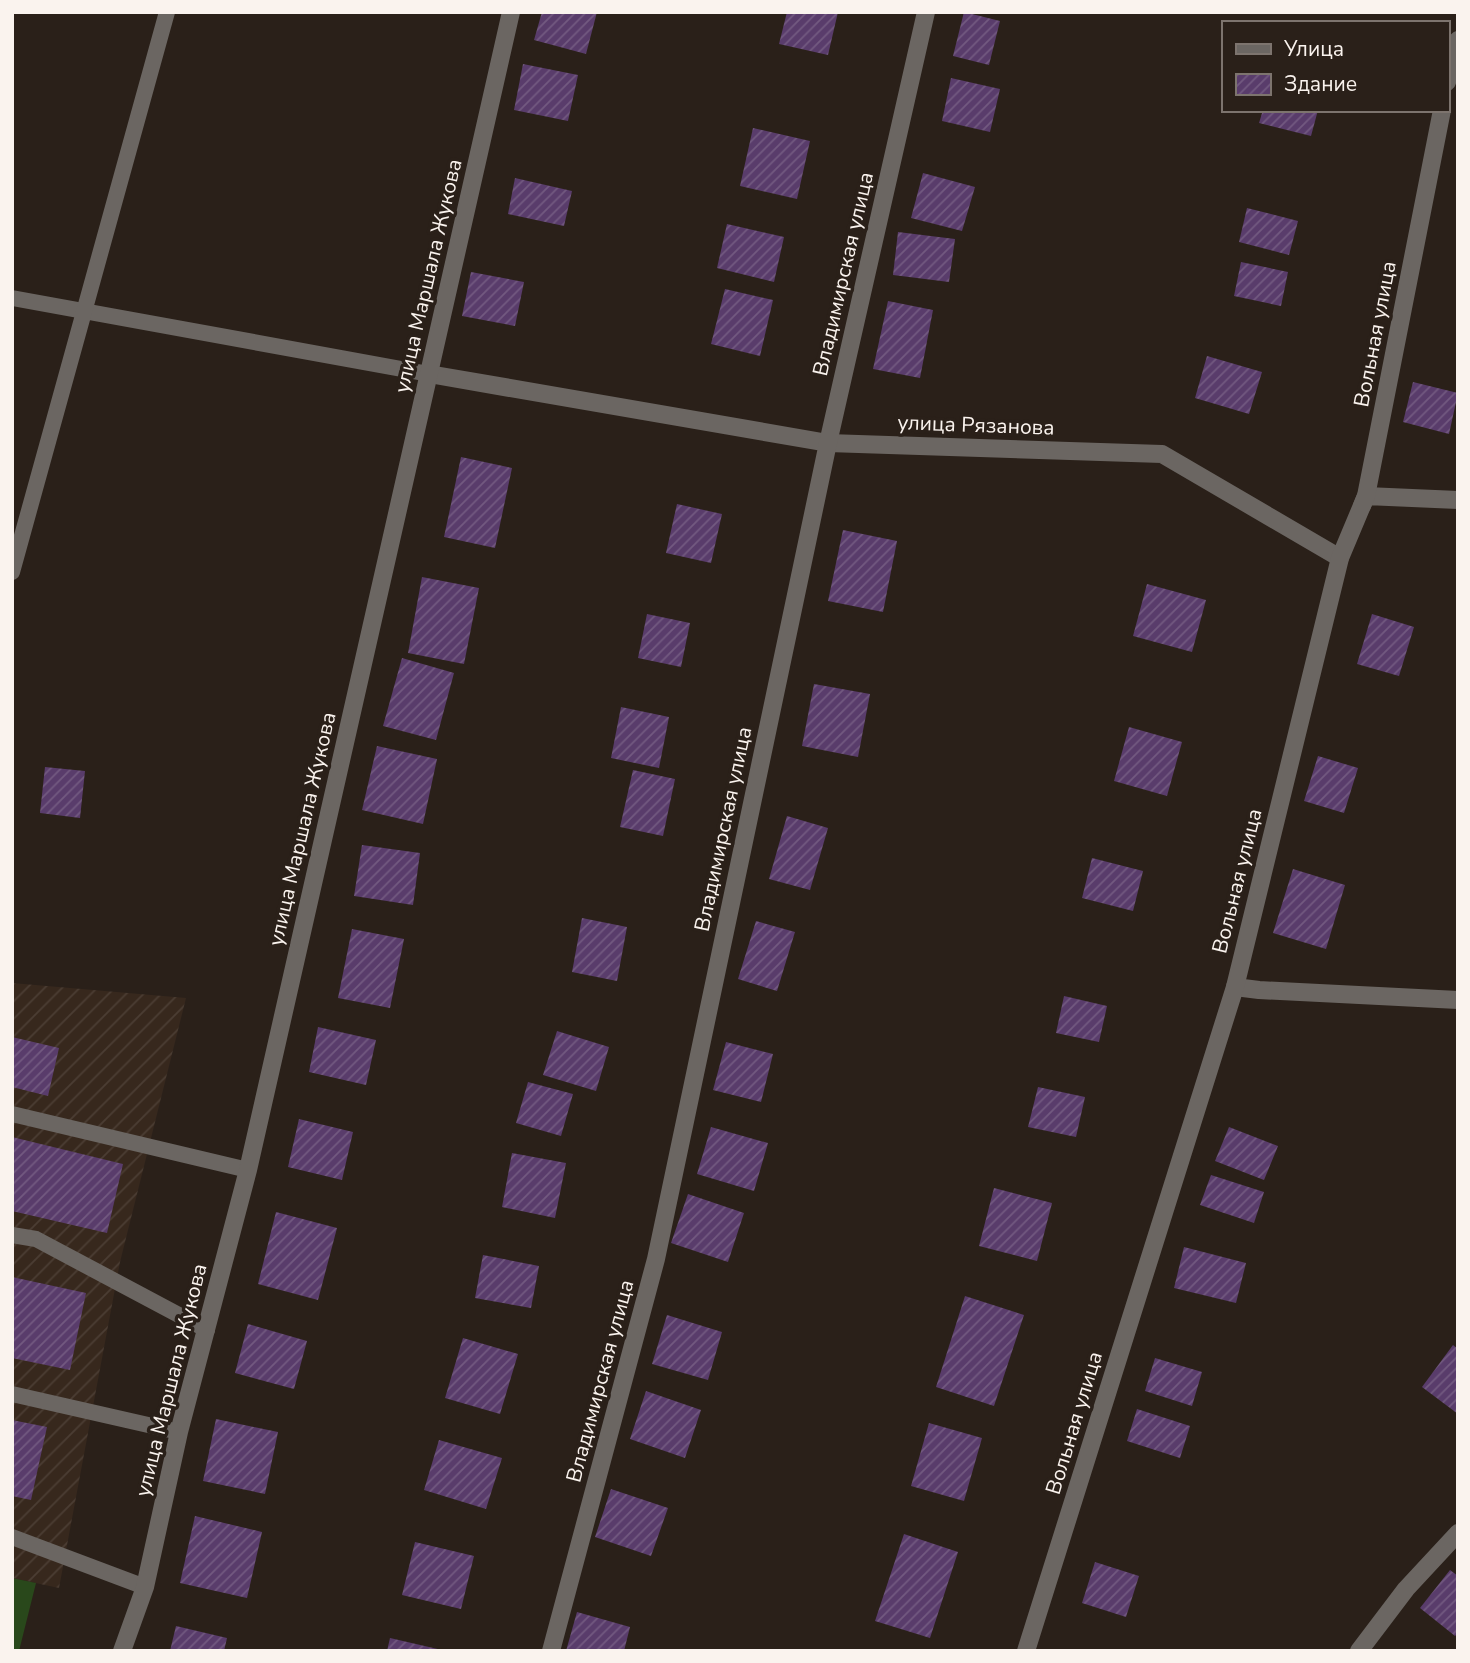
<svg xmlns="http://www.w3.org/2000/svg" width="1470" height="1663" font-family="'Nunito Sans',sans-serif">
<defs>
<pattern id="industrial-furrows" width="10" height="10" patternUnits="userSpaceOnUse" patternTransform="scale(1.75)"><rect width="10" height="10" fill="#37281d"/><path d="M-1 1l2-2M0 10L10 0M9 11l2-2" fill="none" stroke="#4b3d33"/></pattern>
<pattern id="building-hatch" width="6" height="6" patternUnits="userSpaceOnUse" patternTransform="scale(1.75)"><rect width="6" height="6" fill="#593c6b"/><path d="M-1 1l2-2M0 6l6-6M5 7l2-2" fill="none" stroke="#725980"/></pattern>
</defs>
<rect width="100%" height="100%" fill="#2a2019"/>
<polygon fill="url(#industrial-furrows)" points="12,983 186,998 120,1262 59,1588 12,1578"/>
<polygon fill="#29481b" points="12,1578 36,1583 19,1651 12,1651"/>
<g fill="url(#building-hatch)">
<polygon points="542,12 597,12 586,54 534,40"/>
<polygon points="787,12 838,12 828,55 779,44"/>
<polygon points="964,12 1000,21 989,65 953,56"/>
<polygon points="523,64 578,75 568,121 514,110"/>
<polygon points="951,78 1000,89 990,132 942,121"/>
<polygon points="1263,110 1318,110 1311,136 1259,123"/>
<polygon points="753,128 810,141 797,199 740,186"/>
<polygon points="923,173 975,187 962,231 911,218"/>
<polygon points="515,178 572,191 564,226 508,214"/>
<polygon points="1247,208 1298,221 1289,255 1239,242"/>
<polygon points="727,224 784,237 774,282 717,268"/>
<polygon points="898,232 955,239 949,282 893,275"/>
<polygon points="1241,262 1288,272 1281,306 1234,296"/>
<polygon points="471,272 524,282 515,326 462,316"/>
<polygon points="725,289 773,300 760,356 711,344"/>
<polygon points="888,301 933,310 920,378 873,369"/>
<polygon points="1207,356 1262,372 1249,414 1195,398"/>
<polygon points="1413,382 1458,393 1449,434 1403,422"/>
<polygon points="461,457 512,468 495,548 444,537"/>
<polygon points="677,504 722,514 711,563 666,553"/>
<polygon points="843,530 897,541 883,612 828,601"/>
<polygon points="422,577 479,588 464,664 408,653"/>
<polygon points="1147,584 1206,600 1192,652 1133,636"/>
<polygon points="647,614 690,623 681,667 638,658"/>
<polygon points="1372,614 1414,627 1399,676 1357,664"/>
<polygon points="402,658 454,673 436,740 383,726"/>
<polygon points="814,684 870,694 858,757 802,746"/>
<polygon points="621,707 669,717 659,768 611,758"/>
<polygon points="1129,727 1182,742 1167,796 1114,781"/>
<polygon points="377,746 437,759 423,824 362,810"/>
<polygon points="1318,756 1358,768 1344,813 1304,801"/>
<polygon points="45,767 85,771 80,818 40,813"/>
<polygon points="633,770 675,779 663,836 620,827"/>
<polygon points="787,816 828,828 810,890 769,879"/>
<polygon points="362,845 420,853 413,905 354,896"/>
<polygon points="1092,858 1143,871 1133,911 1082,898"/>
<polygon points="1293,869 1345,885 1326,949 1273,933"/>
<polygon points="582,918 627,927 617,981 572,972"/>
<polygon points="756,921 795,932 777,991 738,979"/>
<polygon points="352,929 404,939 390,1008 338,998"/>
<polygon points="1064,996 1107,1006 1099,1042 1056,1033"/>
<polygon points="318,1027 376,1040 366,1085 309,1072"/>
<polygon points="557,1031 609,1047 596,1091 543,1075"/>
<polygon points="12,1037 59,1048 48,1096 12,1087"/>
<polygon points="726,1042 773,1054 761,1102 713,1090"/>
<polygon points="528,1082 573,1094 561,1136 516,1123"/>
<polygon points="1038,1087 1085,1097 1076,1137 1028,1127"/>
<polygon points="299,1119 353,1132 342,1180 288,1167"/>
<polygon points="711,1127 768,1143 754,1191 697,1174"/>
<polygon points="1229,1127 1278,1146 1264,1180 1215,1161"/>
<polygon points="12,1137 123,1164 107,1233 12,1211"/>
<polygon points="512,1153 566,1163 555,1218 502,1207"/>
<polygon points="1211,1175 1264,1192 1254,1223 1200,1205"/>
<polygon points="994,1188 1052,1203 1037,1261 979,1246"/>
<polygon points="688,1194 744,1213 728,1262 671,1243"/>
<polygon points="276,1212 337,1228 318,1300 258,1284"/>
<polygon points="1184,1247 1246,1263 1236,1303 1174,1288"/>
<polygon points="483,1255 539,1266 531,1308 475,1298"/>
<polygon points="12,1277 86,1293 70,1370 12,1358"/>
<polygon points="965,1296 1024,1315 994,1406 936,1387"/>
<polygon points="667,1315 722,1332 708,1380 652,1364"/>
<polygon points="248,1324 307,1341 294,1389 235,1373"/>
<polygon points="463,1338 518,1354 500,1414 445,1398"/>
<polygon points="1453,1345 1458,1349 1458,1414 1422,1387"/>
<polygon points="1155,1358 1202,1372 1192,1406 1145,1391"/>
<polygon points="646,1391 701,1410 685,1458 630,1439"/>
<polygon points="1137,1409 1190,1426 1180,1458 1127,1441"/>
<polygon points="216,1419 278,1432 265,1494 203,1481"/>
<polygon points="12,1420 47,1427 31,1500 12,1496"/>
<polygon points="929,1423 982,1438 964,1501 911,1486"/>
<polygon points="439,1440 502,1458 486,1509 424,1490"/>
<polygon points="611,1489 668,1508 651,1556 595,1537"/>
<polygon points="195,1516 262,1532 247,1598 180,1583"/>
<polygon points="904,1534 958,1552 930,1638 875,1621"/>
<polygon points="415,1542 474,1556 461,1609 402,1595"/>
<polygon points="1095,1562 1139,1576 1126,1617 1082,1603"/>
<polygon points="1450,1570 1458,1576 1458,1633 1455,1636 1420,1608"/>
<polygon points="577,1612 630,1627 624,1651 566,1651"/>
<polygon points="176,1626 227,1638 224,1651 170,1651"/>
<polygon points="390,1638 442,1650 442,1651 387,1651"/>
</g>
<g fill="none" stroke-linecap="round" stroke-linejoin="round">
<g stroke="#6b6662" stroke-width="16">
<polyline points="12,298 429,374"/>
<polyline points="12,572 167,12"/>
<polyline points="12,1114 248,1170"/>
<polyline points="12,1235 36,1239 207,1330"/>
<polyline points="12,1394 179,1432"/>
<polyline points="12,1537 145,1587"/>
</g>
<g stroke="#6b6662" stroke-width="18">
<polyline points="1447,82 1458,40"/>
<polyline points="429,374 828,443 1162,454 1340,558"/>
<polyline points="1362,506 1366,496 1458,500"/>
<polyline points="1235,987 1259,990 1458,1000"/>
<polyline points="122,1651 145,1587 179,1432 248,1170 511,12"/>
<polyline points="551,1651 656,1259 828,443 926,12"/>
<polyline points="1026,1651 1235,987 1340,558 1366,496 1442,110"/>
<polyline points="1359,1651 1406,1589 1458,1533"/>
</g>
</g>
<g text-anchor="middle" stroke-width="7" stroke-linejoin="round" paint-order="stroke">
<g font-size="21" fill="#faf3ee" stroke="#2a2019">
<text transform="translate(843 274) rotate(-77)" y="7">Владимирская улица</text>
<text transform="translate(428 276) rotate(-77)" y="7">улица Маршала Жукова</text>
<text transform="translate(1375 334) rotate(-79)" y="7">Вольная улица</text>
<text transform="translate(976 425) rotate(2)" y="7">улица Рязанова</text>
<text transform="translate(302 829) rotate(-77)" y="7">улица Маршала Жукова</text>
<text transform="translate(723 829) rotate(-78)" y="7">Владимирская улица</text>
<text transform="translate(1237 881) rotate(-76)" y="7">Вольная улица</text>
<text transform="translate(171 1380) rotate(-76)" y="7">улица Маршала Жукова</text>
<text transform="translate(600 1381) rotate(-75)" y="7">Владимирская улица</text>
<text transform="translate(1074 1423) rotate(-73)" y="7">Вольная улица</text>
</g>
</g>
<rect width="1470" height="1663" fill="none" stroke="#faf3ee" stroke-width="28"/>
<rect x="1222" y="21" width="228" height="91" fill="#2a2019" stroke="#7d746e" stroke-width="2"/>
<rect x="1236" y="44" width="35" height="10" fill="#6b6662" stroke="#7d746e" stroke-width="2"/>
<text x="1284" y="56" font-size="21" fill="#faf3ee">Улица</text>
<rect x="1236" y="74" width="35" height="21" fill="url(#building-hatch)" stroke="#7d746e" stroke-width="2"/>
<text x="1284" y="91" font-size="21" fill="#faf3ee">Здание</text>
</svg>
